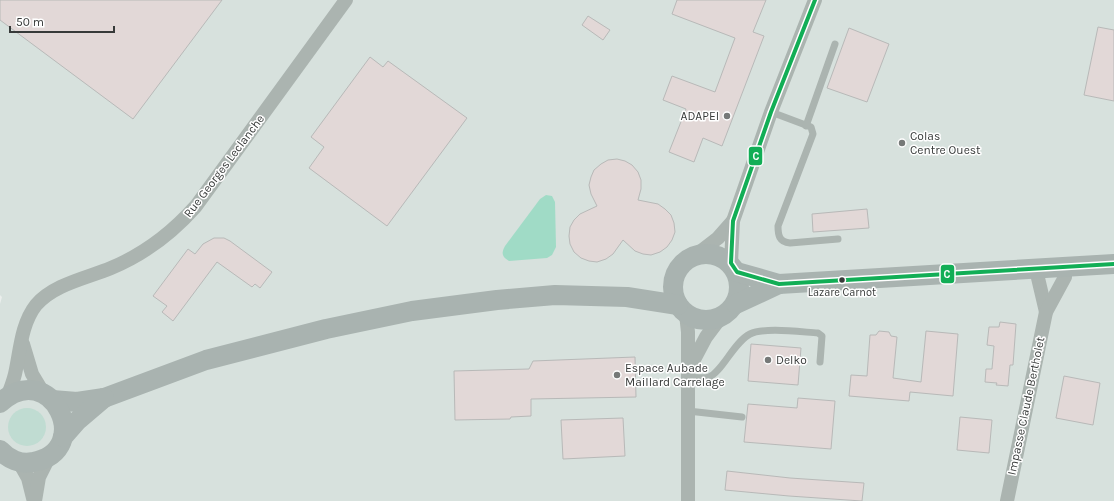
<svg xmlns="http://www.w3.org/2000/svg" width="1114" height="501" font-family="Karla,sans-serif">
<rect width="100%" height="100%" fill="#eaeeec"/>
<polygon fill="#d7e1dd" points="0,0 1114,0 1114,501 0,501 0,304 2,297 0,295"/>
<circle fill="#c0dcd2" cx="27" cy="427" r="19"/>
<path fill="#a0dbc6" d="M546,195l6,1 3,6 1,45 -4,8 -5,3 -38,3c-7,-4 -8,-8 -4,-15l35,-47z"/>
<g fill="#e2d8d7" stroke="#b8b9b8">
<polygon points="0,0 222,0 133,119 0,20"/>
<polygon points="677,0 766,0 753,32 764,36 722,146 703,138 694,162 669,152 686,109 663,100 672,76 715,92 735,38 672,14"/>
<polygon points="588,16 610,30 603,40 582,25"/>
<polygon points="1098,27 1114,30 1114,101 1084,95"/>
<polygon points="849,28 889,44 867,102 827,88"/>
<polygon points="370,57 383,67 388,61 467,118 387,226 309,168 324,147 311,137"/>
<polygon points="617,159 625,161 632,165 638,172 641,180 641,189 638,200 658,204 665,209 671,215 674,223 675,232 672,240 667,247 660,252 651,255 643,254 635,251 623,240 613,254 606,259 597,262 589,261 581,258 574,252 570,244 569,236 570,227 574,220 580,214 597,206 591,194 589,185 591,177 594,170 601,164 608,160"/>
<polygon points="867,209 869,228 813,232 812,214"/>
<polygon points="214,238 224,238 230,241 272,272 260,288 255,284 252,287 217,262 173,321 162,312 167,306 153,296 188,249 195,254 203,244"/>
<polygon points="1000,322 1016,324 1013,365 1010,365 1008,386 996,385 997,383 985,382 986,369 992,369 994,346 987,345 989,327 999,327"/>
<polygon points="879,331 889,332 891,336 897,337 893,378 921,382 926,331 958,334 953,396 910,392 909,401 849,396 851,375 867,376 870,335 876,335"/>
<polygon points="751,344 801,348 798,385 748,381"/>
<polygon points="635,357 636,397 531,399 531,416 511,417 510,419 455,420 454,371 529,369 533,361"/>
<polygon points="1064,376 1100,383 1093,425 1056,418"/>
<polygon points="798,398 835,401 831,449 744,442 748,404 797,408"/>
<polygon points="960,417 992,420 989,453 957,450"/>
<polygon points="623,418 625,456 563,459 561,420"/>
<polygon points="727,471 790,478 864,483 862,501 789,496 725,490"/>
</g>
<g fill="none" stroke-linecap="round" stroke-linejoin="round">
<g stroke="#abb4b0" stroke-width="7">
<path d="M771,112l40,15 2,7 -35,92c0,9 1,16 12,17l48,-4"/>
<polyline points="806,126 835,44"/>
<path d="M688,377c6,0 16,2 21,0 13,-5 25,-35 41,-43 14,-7 51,-2 68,-1l4,3 -2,26"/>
<polyline points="688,411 742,417"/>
</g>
<g stroke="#abb4b0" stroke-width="14">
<polyline points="696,255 718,238 733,221"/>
<polyline points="731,263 733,221 771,112 815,0"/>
<polyline points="1038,268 1038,278 1046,312"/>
<polyline points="686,314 688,332 688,501"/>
<polyline points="23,344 32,374 44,394"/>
<polyline points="689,369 706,337 721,317"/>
<path d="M7,397c3,-7 6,-15 8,-23 5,-22 6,-50 21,-69 18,-21 51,-27 75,-37 34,-14 61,-35 85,-62l150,-206"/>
<polyline points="19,462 28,478 33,498"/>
<polyline points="35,501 39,477 49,457"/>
<polyline points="1007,501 1046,312 1065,277 1064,266"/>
</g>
<g stroke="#a9b3b0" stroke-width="20">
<circle cx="706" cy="287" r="33"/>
<polyline points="737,272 779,284 1114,264"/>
<polyline points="736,304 779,284"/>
<polyline points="52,400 77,402 104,398 206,360 326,329 412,311 497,300 555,295 627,297 678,305"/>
<path d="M0,403c51,-47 96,48 33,59 -12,3 -25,-3 -33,-12"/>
<polyline points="63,437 77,421 104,398"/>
</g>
<g stroke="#fff" stroke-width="7">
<polyline id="bus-1" points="815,0 771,112 733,221 731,263 737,272 779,284 1114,264"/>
</g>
<use href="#bus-1" stroke="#12ae56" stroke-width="4"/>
</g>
<g fill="#767978" stroke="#fff" stroke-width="1.5">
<circle cx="727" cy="116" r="4"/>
<circle cx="902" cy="143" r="4"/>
<circle cx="768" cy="360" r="4"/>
<circle cx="617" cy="375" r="4"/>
</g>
<circle fill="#373a39" stroke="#fff" stroke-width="1.5" cx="842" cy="280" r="3.5"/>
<g text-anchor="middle" stroke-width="3" stroke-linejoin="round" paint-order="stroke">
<g font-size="11" fill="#373a39" stroke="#fff">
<text x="842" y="296">Lazare Carnot</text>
</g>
<g font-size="12" fill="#373a39" stroke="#fff" text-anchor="start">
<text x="719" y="120" text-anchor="end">ADAPEI</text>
<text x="910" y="140">Colas<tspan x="910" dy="14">Centre Ouest</tspan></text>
<text x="776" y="364">Delko</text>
<text x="625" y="372">Espace Aubade<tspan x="625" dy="14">Maillard Carrelage</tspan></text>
</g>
<g font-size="12" fill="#373a39" stroke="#fff">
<text transform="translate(224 166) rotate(-53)" y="4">Rue Georges Leclanche</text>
<text transform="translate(1026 406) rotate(-78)" y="4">Impasse Claude Bertholet</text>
</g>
</g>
<g stroke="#fff" stroke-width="1.5">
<rect x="748" y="146" width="15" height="20" rx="4" fill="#12ae56"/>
<rect x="940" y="264" width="15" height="20" rx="4" fill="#12ae56"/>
</g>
<g font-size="11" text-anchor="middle" font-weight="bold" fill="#fff">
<text x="756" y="160">C</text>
<text x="947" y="278">C</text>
</g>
<path d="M10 26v6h104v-6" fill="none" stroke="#373a39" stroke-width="2"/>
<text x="16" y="26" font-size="12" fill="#373a39" stroke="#ffffff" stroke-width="3" paint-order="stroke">50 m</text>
</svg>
